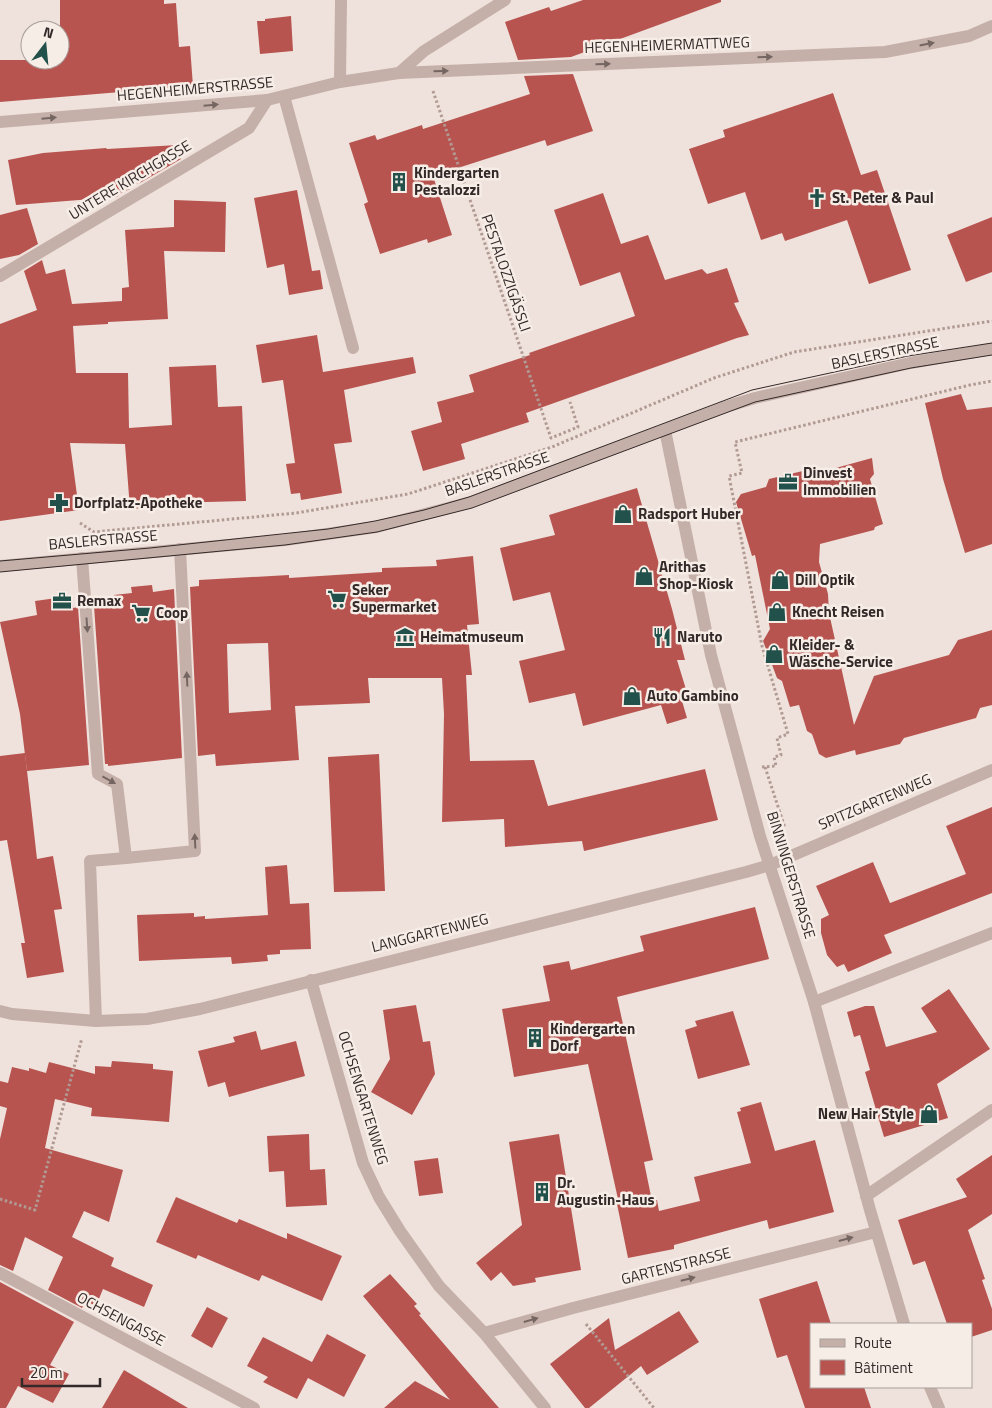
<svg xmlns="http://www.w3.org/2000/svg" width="992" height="1408" font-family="'Titillium Web',sans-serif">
<rect width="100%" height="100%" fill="#efe2dc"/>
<g fill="#b85450" fill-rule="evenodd">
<polygon points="60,0 164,0 164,4 176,3 179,47 190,46 193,86 0,102 0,60 60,60"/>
<polygon points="583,0 721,0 721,2 571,57 518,60 505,22 549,7 551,11"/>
<polygon points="291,16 293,51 260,54 257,21 265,21 265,19"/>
<polygon points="573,74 593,131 547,146 545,140 433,176 452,235 428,243 427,239 380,254 364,204 368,202 349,143 375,135 377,140 422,125 423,129 530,94 524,76"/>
<polygon points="833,93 861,175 877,170 911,270 869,284 847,220 785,241 782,233 761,240 745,192 708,204 689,149 725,137 723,130"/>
<polygon points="178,145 181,159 140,183 129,184 130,189 121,193 117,197 16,205 8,160 43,153 106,148 107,149"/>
<polygon points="297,190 312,271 320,270 323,289 289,295 284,264 267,268 254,198"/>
<polygon points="603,193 621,244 648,235 665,280 702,269 707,274 727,268 739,302 734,303 749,335 737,338 526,413 529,422 461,444 465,459 423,471 411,431 442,422 437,402 474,392 469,375 530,355 529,353 635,316 620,272 580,286 554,210"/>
<polygon points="174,200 226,202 225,252 164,251 168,319 108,322 108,324 73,326 76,373 128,373 129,428 172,425 169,367 216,365 218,407 242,406 246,501 168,503 168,506 130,509 125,444 70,443 79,510 0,521 0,324 37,310 24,271 42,260 46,274 65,269 72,304 122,301 122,288 129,287 125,230 174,227"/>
<polygon points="27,208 38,244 19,255 0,259 0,215"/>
<polygon points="992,217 992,272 966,282 947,235"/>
<polygon points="317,335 323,372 413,357 416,373 344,390 352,442 334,444 342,493 301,500 300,493 291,494 286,464 295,463 283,380 262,383 256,345"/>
<polygon points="961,394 967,410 992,407 992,544 965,553 943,479 925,403"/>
<polygon points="872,458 874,474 870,479 883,524 875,527 874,530 820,544 819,562 828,594 829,613 854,725 874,676 949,655 958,640 992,630 992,705 980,708 976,718 904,738 900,744 856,755 855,750 826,758 819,754 812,734 807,731 799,705 790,707 782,681 777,678 763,641 770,629 755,555 752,556 736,502 741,494 766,487 769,479 807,470 814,474"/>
<polygon points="637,488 672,609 685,660 677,660 689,699 682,701 687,718 667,724 661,705 583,726 575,693 529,703 519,661 565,650 550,592 513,601 500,548 555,535 549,515"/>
<path d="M473,556l6,68 -12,1 5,50h-6l4,86 64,-1 14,46 157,-37 13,51 -134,31 -2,-10 -77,6 -1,-28 -62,3 2,-108 -2,-36h-74l2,25 -75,3 4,54 -83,6 -1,-12 -17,2 -8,-169 9,-1v-6l90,-5v3l93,-6v-4l55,-2 -1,-6zM268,643l3,67 -42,3 -2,-69z"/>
<polygon points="152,585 153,592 174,589 182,758 108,766 108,764 105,764 94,606 115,604 114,595 132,593 131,587"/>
<polygon points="71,596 73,608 78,607 89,765 27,771 20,714 0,622 37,615 35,601"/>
<polygon points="25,753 37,859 53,856 62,909 54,910 64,972 27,978 21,943 25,943 7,840 0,841 0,756"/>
<polygon points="379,754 385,891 334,892 328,757"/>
<polygon points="992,807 992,893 884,935 892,953 848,972 844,964 837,967 827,955 821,933 821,919 829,915 816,886 873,862 890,903 966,874 946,826"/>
<polygon points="287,865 290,904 309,903 311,949 280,950 280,954 267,955 268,961 232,964 231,957 139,961 137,915 194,913 194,917 205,916 205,919 268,915 265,867"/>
<polygon points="755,907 769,959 617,997 653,1160 644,1162 652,1201 657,1200 659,1211 700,1201 694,1177 751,1163 737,1112 741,1111 740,1108 761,1102 775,1151 815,1140 834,1212 769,1229 767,1220 674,1245 674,1249 628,1258 616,1199 618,1199 588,1064 514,1077 502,1009 550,1001 543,966 569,961 571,970 644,951 640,936"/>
<polygon points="949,989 990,1049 937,1084 948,1118 884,1137 865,1072 870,1070 860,1035 854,1037 847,1012 865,1006 874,1006 886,1047 937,1032 921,1008"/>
<polygon points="416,1005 423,1042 430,1041 435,1074 412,1115 371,1092 390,1059 383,1010"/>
<polygon points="733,1011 750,1065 698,1079 685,1030 697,1026 695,1021"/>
<polygon points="256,1031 261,1050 296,1041 305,1076 229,1097 225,1082 208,1087 198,1051 235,1042 233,1037"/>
<polygon points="112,1061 153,1064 153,1069 173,1071 169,1122 91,1116 92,1108 55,1099 45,1148 123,1170 109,1222 84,1211 72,1237 114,1258 111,1266 153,1285 144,1307 103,1289 96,1306 86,1301 82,1308 48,1290 63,1257 25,1237 13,1271 0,1265 0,1139 7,1108 0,1106 0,1081 8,1083 12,1067 29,1071 29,1068 46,1073 49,1062 95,1074 95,1066 111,1067"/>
<polygon points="309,1134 310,1170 325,1169 327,1205 286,1207 284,1171 269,1172 267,1136"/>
<polygon points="559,1134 581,1270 535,1278 536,1282 513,1286 501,1272 491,1281 476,1263 522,1225 509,1142"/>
<polygon points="992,1155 992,1214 968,1230 985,1279 982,1280 992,1309 992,1330 971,1337 971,1324 947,1324 925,1261 913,1265 898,1220 967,1197 956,1179"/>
<polygon points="438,1158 443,1193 419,1196 414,1161"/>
<polygon points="176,1197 237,1223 239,1219 287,1239 287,1233 342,1256 322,1301 262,1275 259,1281 198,1255 196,1259 156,1242"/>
<polygon points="390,1274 417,1304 414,1306 421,1314 419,1315 499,1408 384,1408 415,1381 450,1400 363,1296"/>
<polygon points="817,1281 831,1324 811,1324 811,1387 864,1387 871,1408 805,1408 787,1355 777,1358 759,1299"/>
<polygon points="0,1282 74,1322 50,1365 69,1374 53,1403 18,1386 6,1408 0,1408"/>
<polygon points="207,1307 228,1318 212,1348 191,1336"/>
<polygon points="679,1311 699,1342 647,1375 641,1366 589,1408 585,1408 550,1364 609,1318 615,1350"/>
<polygon points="327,1334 366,1355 344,1397 308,1378 297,1399 263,1382 268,1377 247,1366 263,1337 312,1362"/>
<polygon points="124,1370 188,1408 102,1408"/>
</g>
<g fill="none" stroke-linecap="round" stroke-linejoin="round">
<g stroke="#b19a93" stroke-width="3" stroke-dasharray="2.5 2.5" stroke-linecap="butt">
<polyline points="433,91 551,438 578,427 570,402"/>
<polyline points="80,523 94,532 296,513 408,494 552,447 714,378 794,352 992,321"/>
<polyline points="762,767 776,766 774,757 781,755 777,738 788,734 762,646 729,476 742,473 735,442 970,385 992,381"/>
<polyline points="765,767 785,828"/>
<polyline points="0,1199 35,1210 82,1038"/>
<polyline points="586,1324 654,1408"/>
</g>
<g stroke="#c5b0a9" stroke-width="12">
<polyline points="284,96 353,348"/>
<polyline points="82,558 98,774 117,784 126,858 195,851 180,549"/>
<polyline points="814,1002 992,933"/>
<polyline points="96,1021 90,861 126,858"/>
</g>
<g stroke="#c5b0a9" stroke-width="12">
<polyline points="399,73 424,51 505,0"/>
<polyline points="340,82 341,0"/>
<polyline points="0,122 267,100 340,82 399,73 885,52 969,36 992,26"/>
<polyline points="0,276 249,128 267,100"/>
<polyline points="311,980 363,1163 379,1197 400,1231 439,1286 484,1333 545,1408"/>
<polyline points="0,1011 12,1014 96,1021 147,1019 200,1009 746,872 770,865 992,770"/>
<polyline points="866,1196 992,1110"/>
<polyline points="0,1273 254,1408"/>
<polyline points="484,1333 573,1308 876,1232"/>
</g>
<g stroke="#c5b0a9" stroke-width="12">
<polyline points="665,430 711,655 760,836 814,1002 870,1210 904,1324"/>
<polyline points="0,566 285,540 376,527 471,502 725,407 755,398 910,363 992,349"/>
<polyline points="930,1387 939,1408"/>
</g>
<g stroke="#332928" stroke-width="1">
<polyline points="0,561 150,548 328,529 375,521 424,510 469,497 752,390 908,356 992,343"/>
<polyline points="0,572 285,545 377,532 472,508 755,402 911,368 992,355"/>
</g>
</g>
<defs><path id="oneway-solid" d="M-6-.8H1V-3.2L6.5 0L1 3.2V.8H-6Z" transform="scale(1.25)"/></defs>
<g fill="#756662">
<use href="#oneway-solid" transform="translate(927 44) rotate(-11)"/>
<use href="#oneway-solid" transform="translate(765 57) rotate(-2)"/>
<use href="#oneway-solid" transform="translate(603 64) rotate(-2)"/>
<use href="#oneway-solid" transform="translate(441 71) rotate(-2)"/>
<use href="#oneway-solid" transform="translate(211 105) rotate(-5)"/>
<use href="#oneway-solid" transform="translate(49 118) rotate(-5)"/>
<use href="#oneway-solid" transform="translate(87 625) rotate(86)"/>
<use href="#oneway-solid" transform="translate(187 679) rotate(-93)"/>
<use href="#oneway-solid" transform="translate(109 780) rotate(29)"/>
<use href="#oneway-solid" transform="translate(195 841) rotate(-93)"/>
<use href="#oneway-solid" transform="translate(846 1239) rotate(-15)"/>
<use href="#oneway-solid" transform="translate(688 1279) rotate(-14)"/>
<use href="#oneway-solid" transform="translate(531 1320) rotate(-16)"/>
</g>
<defs>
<g id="building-bare" transform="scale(1.5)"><path d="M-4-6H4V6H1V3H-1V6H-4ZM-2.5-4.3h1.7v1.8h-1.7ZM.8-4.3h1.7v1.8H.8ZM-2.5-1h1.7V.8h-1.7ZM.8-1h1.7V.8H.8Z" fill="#22504a" stroke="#f7ede7" stroke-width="2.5" paint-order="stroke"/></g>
<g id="church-bare" transform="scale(1.5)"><path d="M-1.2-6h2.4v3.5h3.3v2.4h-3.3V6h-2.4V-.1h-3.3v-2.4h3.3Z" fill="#22504a" stroke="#f7ede7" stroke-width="2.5" paint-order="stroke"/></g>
<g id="office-bare" transform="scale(1.5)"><path d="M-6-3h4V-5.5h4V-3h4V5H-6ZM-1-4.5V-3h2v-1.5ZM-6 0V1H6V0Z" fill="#22504a" stroke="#f7ede7" stroke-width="2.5" paint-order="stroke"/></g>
<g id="pharmacy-bare" transform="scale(1.5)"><path d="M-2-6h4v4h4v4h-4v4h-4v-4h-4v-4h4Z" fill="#22504a" stroke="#f7ede7" stroke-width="2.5" paint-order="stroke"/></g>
<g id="shop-bare" transform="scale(1.5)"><path d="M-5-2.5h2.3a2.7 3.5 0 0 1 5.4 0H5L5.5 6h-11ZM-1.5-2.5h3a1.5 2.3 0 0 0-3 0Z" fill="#22504a" stroke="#f7ede7" stroke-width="2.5" paint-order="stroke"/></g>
<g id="supermarket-bare" transform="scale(1.5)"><path d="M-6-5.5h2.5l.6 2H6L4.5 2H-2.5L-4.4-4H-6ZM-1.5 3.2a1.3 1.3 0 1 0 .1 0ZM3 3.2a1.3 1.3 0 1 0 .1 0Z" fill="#22504a" stroke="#f7ede7" stroke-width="2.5" paint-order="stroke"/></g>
<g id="museum-bare" transform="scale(1.5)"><path d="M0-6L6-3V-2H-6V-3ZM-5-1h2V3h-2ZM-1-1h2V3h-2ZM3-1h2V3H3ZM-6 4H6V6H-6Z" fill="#22504a" stroke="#f7ede7" stroke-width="2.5" paint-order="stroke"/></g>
<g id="restaurant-bare" transform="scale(1.5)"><path d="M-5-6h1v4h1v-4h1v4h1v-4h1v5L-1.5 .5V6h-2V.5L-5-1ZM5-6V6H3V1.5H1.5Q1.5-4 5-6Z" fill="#22504a" stroke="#f7ede7" stroke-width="2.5" paint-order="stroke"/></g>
</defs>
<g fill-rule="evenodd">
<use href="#building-bare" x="399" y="182"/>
<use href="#church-bare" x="817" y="198"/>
<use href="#office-bare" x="788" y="482"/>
<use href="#pharmacy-bare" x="59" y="503"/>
<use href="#shop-bare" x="623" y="514"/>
<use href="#shop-bare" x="644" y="576"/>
<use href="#shop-bare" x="780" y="580"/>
<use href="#supermarket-bare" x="337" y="599"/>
<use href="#office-bare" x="62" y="601"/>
<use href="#shop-bare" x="777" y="612"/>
<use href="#supermarket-bare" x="141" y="613"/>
<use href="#museum-bare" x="405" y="637"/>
<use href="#restaurant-bare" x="662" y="637"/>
<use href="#shop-bare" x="774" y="654"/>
<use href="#shop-bare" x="632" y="696"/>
<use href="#building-bare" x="535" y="1038"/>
<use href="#shop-bare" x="929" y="1114"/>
<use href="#building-bare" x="542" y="1192"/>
</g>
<g text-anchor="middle" stroke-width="5" stroke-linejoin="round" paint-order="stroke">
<g font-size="15" fill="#332928" stroke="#f7ede7">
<text transform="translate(667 45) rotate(-2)" y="5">HEGENHEIMERMATTWEG</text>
<text transform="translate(195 89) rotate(-5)" y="5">HEGENHEIMERSTRASSE</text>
<text transform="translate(130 180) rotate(-31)" y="5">UNTERE KIRCHGASSE</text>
<text transform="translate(506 273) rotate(71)" y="5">PESTALOZZIGÄSSLI</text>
<text transform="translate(885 353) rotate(-12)" y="5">BASLERSTRASSE</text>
<text transform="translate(497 474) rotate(-19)" y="5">BASLERSTRASSE</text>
<text transform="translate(103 540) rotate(-5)" y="5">BASLERSTRASSE</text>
<text transform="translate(875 802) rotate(-23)" y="5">SPITZGARTENWEG</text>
<text transform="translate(791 875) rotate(73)" y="5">BINNINGERSTRASSE</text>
<text transform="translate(430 933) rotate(-14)" y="5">LANGGARTENWEG</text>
<text transform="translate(363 1098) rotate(73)" y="5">OCHSENGARTENWEG</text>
<text transform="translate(676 1266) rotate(-14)" y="5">GARTENSTRASSE</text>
<text transform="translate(121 1319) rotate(28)" y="5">OCHSENGASSE</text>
</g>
<g font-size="15" font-weight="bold" fill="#332928" stroke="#f7ede7" text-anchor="start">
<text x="414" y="178">Kindergarten<tspan x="414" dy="17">Pestalozzi</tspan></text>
<text x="832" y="203">St. Peter &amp; Paul</text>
<text x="803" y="478">Dinvest<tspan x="803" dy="17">Immobilien</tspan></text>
<text x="74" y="508">Dorfplatz-Apotheke</text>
<text x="638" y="519">Radsport Huber</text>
<text x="659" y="572">Arithas<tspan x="659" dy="17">Shop-Kiosk</tspan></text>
<text x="795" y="585">Dill Optik</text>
<text x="352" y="595">Seker<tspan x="352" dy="17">Supermarket</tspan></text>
<text x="77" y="606">Remax</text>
<text x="792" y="617">Knecht Reisen</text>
<text x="156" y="618">Coop</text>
<text x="420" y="642">Heimatmuseum</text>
<text x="677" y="642">Naruto</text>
<text x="789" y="650">Kleider- &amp;<tspan x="789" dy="17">Wäsche-Service</tspan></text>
<text x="647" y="701">Auto Gambino</text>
<text x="550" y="1034">Kindergarten<tspan x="550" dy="17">Dorf</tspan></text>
<text x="914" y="1119" text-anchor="end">New Hair Style</text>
<text x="557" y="1188">Dr.<tspan x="557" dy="17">Augustin-Haus</tspan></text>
</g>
</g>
<rect x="810" y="1323" width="162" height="65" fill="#f7ede7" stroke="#a99f9b"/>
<rect x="820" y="1339" width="25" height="8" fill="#c5b0a9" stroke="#a99f9b"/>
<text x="854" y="1348" font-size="15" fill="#332928">Route</text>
<rect x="820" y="1360" width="25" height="15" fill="#b85450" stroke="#a99f9b"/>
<text x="854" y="1373" font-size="15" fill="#332928">Bâtiment</text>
<g transform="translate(45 45) rotate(16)"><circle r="24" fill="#f7ede7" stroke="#a99f9b"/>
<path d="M0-4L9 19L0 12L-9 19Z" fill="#22504a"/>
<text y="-8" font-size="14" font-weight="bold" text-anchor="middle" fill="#332928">N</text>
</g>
<path d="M22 1378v8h78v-8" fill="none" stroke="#332928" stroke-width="2.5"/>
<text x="30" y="1378" font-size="15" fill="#332928" stroke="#f7ede7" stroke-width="4" paint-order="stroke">20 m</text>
</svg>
